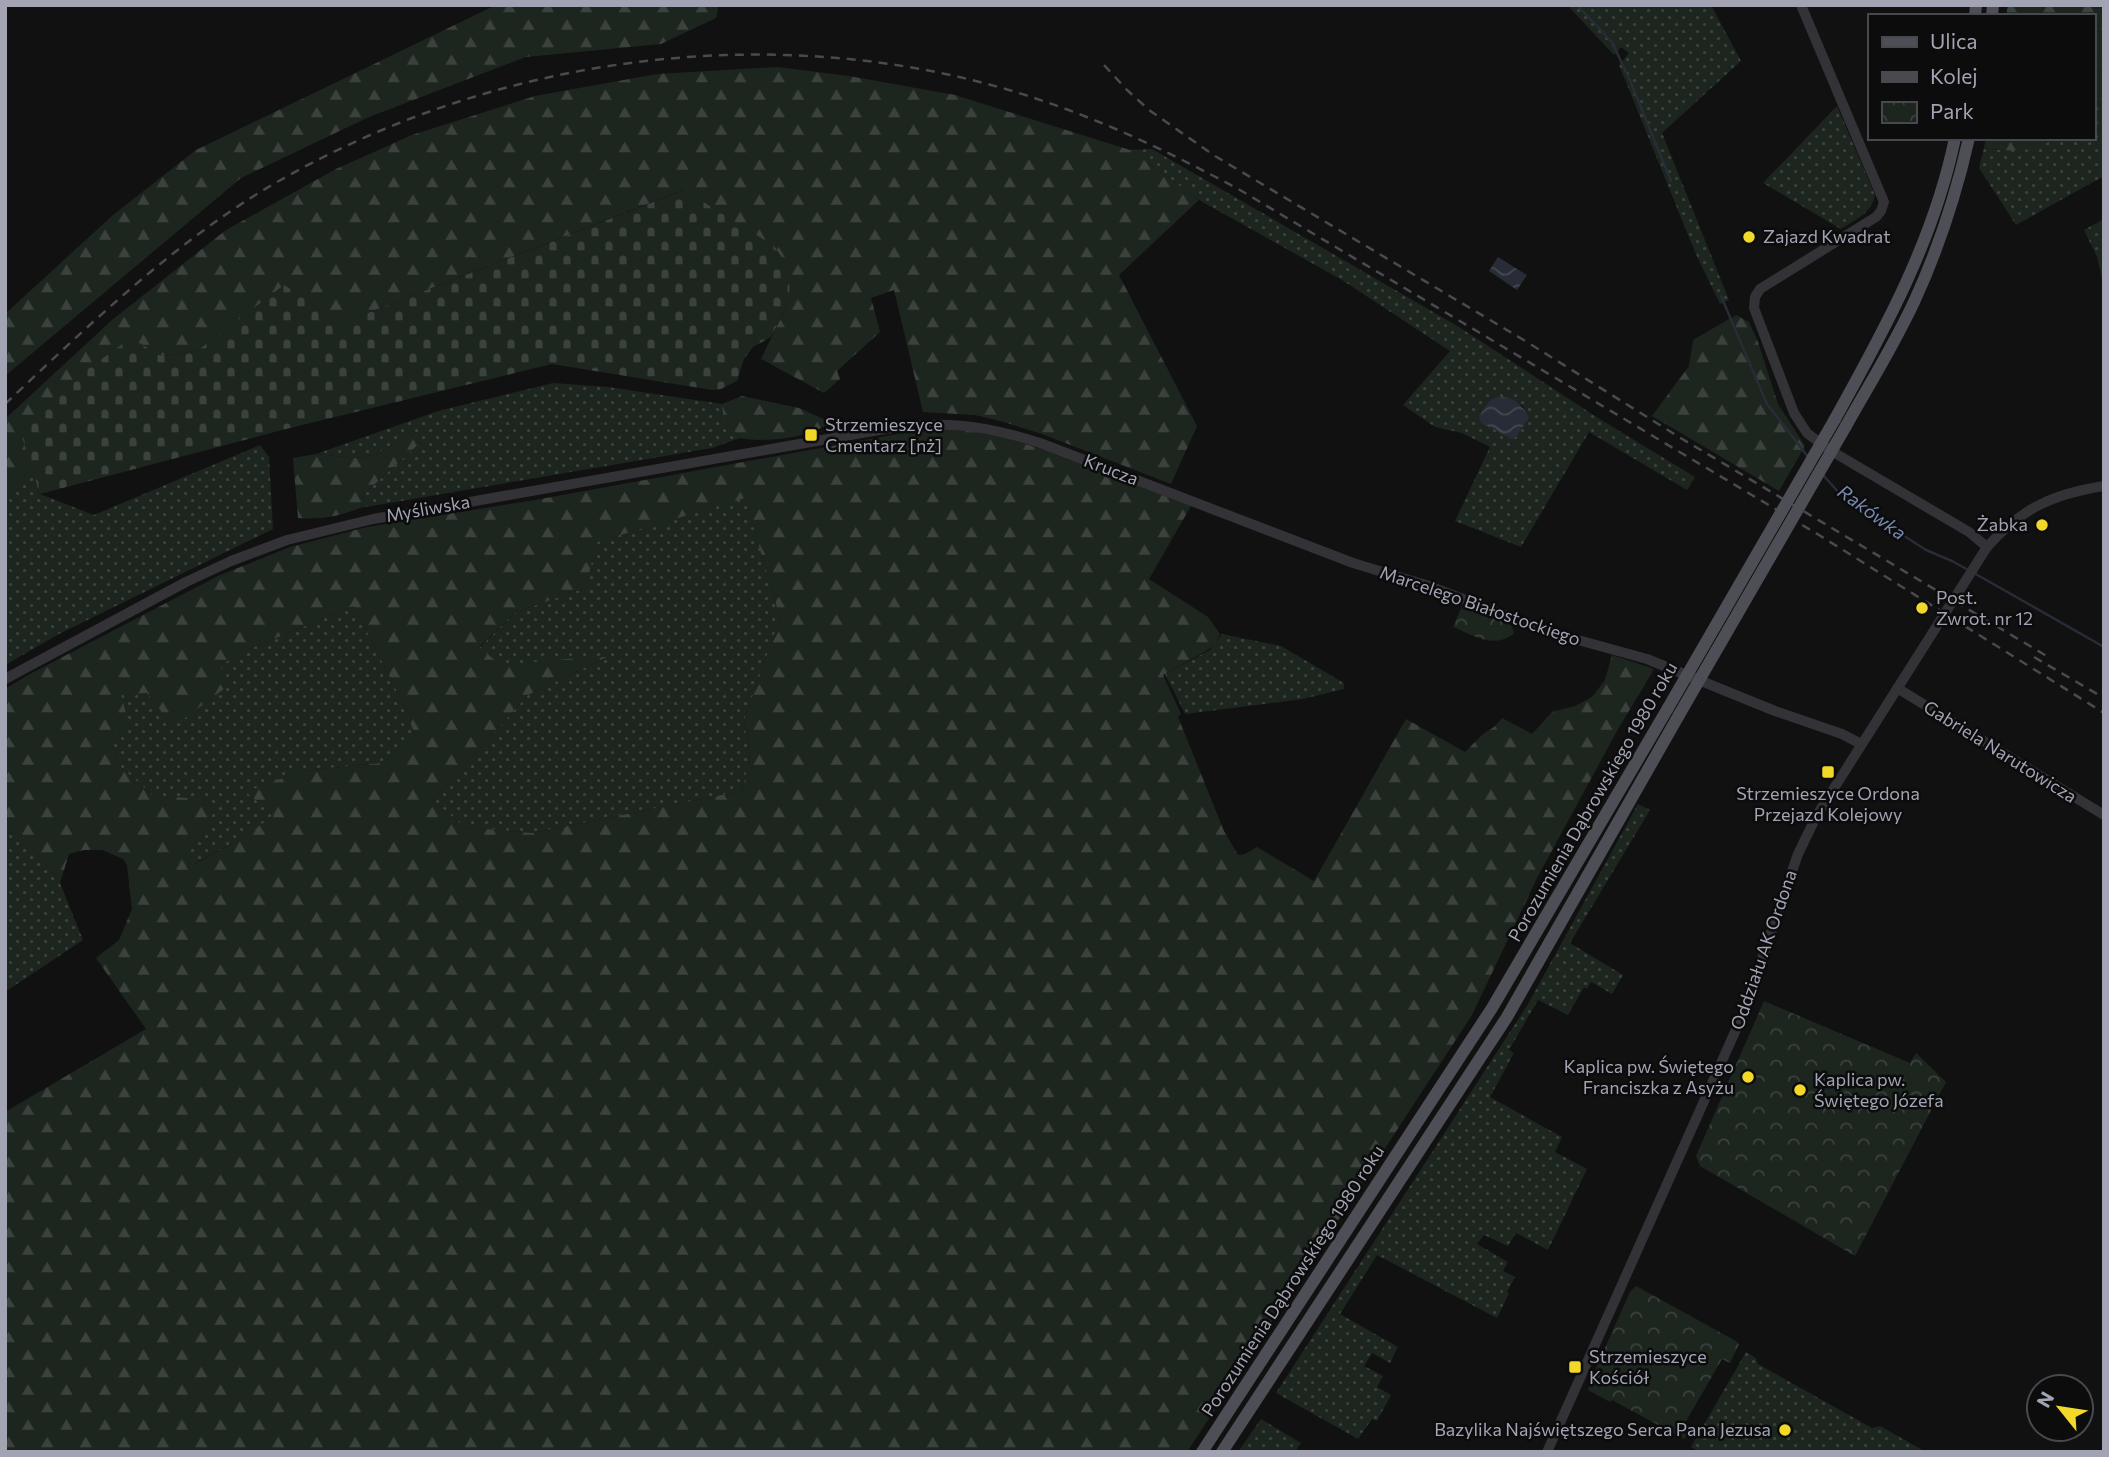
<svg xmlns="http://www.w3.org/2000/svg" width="2109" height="1457" font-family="Commissioner,sans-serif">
<defs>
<pattern id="grass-dots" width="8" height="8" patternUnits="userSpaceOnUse" patternTransform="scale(1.75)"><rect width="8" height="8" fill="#1d251f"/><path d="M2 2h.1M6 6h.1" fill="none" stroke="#3b423d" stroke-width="1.8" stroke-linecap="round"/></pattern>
<pattern id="forest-firs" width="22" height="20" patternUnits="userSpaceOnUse" patternTransform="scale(1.75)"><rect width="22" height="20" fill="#1d251f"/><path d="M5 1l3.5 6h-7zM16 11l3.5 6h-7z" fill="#3b423d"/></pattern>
<pattern id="cemetery-stones" width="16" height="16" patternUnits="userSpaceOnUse" patternTransform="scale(1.75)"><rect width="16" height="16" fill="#1d251f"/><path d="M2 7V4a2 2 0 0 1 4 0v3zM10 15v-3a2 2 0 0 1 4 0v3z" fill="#3b423d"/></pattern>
<pattern id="park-crowns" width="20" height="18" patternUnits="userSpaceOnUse" patternTransform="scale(1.75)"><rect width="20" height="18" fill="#1d251f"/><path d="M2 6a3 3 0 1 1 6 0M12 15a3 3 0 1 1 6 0" fill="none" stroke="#3b423d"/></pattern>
<pattern id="water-waves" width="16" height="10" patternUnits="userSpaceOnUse" patternTransform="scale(1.75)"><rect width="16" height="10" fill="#272c36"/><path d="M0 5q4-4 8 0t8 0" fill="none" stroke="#434851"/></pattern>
</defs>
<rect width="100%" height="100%" fill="#111112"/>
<g fill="url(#grass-dots)" fill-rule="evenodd">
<polygon points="1567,5 1711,5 1741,61 1662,133 1729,300 1720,304 1695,252 1619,65 1629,53 1621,47 1614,55"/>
<path d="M2104,102v74l-88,49 -37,-57 5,-20c30,5 43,2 70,-9 10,-4 28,-1 39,-1v-28z"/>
<path d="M1837,106l38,89c-3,18 -20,25 -34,34l-78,-46z"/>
<path d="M1152,149l307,178 139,91 97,59 -8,13 -98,-58 -68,115 -66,-26 35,-74 -28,-14 -27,-6 -32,-22 47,-54 -108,-71 -143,-80 -69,-50zM1505,397l18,9 5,13 -49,-2 10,-15z"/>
<polygon points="2104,219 2104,287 2097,257 2084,230"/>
<polygon points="553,383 608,387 722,404 723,416 740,438 712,448 360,508 365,493 421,442 414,434 374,455 354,458 316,454 438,411"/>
<polygon points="260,445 269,457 273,529 59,634 5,665 5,494 32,468 40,494 94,515"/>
<polygon points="745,497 780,618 744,721 750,758 742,791 532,833 464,827 433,800 528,695 605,658 549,660 503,668 479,648 516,612 585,588 596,542"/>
<polygon points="354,606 404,705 416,738 381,763 301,771 247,792 275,816 235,842 194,864 189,848 211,824 152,795 121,767 109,739 127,722 120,693 147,693 173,726 224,689 220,665 244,651"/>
<polygon points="1222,634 1281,646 1344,683 1344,689 1303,699 1185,714 1165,674 1210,650"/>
<polygon points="1638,804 1650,810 1570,943 1623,975 1612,994 1591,982 1587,989 1584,987 1568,1015 1538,1000 1509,1050 1514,1053 1490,1097 1562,1137 1555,1152 1587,1169 1548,1250 1516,1233 1508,1246 1484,1235 1477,1244 1508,1262 1503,1271 1515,1277 1507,1292 1509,1293 1497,1318 1377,1255 1340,1314 1398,1347 1390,1363 1372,1353 1364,1366 1383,1376 1377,1387 1391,1395 1377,1421 1372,1419 1358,1439 1276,1393 1528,1004"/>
<polygon points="5,832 22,835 60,883 83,940 5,992"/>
<polygon points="1746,1352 1756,1358 1758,1364 1872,1428 1880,1426 1926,1452 1700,1452 1691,1447"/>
<polygon points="1261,1419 1301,1443 1295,1452 1238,1452"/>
</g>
<g fill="url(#forest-firs)" fill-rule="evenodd">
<polygon points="496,5 719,5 716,18 661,44 526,57 369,117 241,178 5,376 5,314 113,215 196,150"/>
<polygon points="2008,5 2098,5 2104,10 2104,102 2093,110 2093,16 2006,16"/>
<polygon points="778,67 849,76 955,95 1130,150 1199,200 1119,275 1197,426 1171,484 1042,434 1000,421 975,415 923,412 894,290 871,298 880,332 837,371 840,379 824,393 761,359 789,301 683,190 342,323 284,286 197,351 161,356 21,434 32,468 5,494 5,419 112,320 226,230 336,169 412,135 535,96 657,74"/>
<path d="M1986,138h69c-19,15 -48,14 -71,10z"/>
<polygon points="1736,315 1749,322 1758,342 1778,404 1805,446 1779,491 1652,416 1689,366 1693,340"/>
<path d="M742,396l57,12 31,14c-18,16 -66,21 -90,16l-17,-22 -1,-12z"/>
<path d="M927,430h38l38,7 38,12 150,57 -42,73 59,38 12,17 -5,11 -9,6 -43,24 18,39 -3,3 46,114 14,24 7,-1 12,-7 57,34 92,-162 59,33 18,-18 11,-7 8,-9 30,16 20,-22 23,-6 17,-9 13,-17 7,-25 42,14 -37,62 -80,147 -65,137 -285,437h-1182v-340l141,-83 -50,-71 23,-18 13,-31 -5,-44 -4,-6 -21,-9h-18l-15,4 -9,29 -38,-48 -17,-3v-143l25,-15 188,-98 72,-29 77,-20 168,-27 368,-67zM745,498l35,120 -36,103 6,37 -8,33 -210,42 -68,-6 -31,-27 95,-105 79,-38 -58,3 -46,7 -24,-20 37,-35 69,-24 12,-46zM354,606l50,99 12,33 -35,25 -80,8 -55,21 28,24 -39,26 -40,22 -5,-16 21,-24 -2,-24 -57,-5 -31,-28 -12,-28 19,-17 -7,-28 26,-1 26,34 51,-38 -3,-24 23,-14z"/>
<path d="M414,434l8,7 -57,52 -5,15c-20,8 -39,12 -62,10l-5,-60 23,-4 38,4 20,-3z"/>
</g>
<polygon fill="url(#cemetery-stones)" points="684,190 774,246 790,269 789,301 771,337 753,347 744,359 737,381 721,389 712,390 552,364 282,430 40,494 21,434 67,384 131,338 161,356 197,351 284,285 342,323"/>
<g fill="url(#park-crowns)">
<path d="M1462,606l49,19 3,8c-19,17 -41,2 -61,-6z"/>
<polygon points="1764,1001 1910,1063 1916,1053 1946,1082 1855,1256 1700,1166 1696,1156"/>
<polygon points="1636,1286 1736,1341 1739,1344 1730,1363 1722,1359 1685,1423 1686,1428 1690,1430 1684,1439 1612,1400 1610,1402 1588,1390 1592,1377 1630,1292"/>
</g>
<g fill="url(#water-waves)">
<polygon points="1498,257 1527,275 1517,290 1489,271"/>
<path d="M1498,397c15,-1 25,8 31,21l-14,20 -3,1 -31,-16 -2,-6c5,-8 9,-18 19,-20z"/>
</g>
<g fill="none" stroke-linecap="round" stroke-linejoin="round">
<g stroke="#272c36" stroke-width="2.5">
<polyline points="1577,5 1612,42 1631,83 1671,181"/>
<polyline points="1721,296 1767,404 1809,458"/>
<polyline points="1822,474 1841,495 1926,550 1952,561 1981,577 2104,647"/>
</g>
<g stroke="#323237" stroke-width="10">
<polyline points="1801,5 1884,202 1881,211 1876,217 1760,289 1755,297 1754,308 1794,413 1807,433 1828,449 1969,532 1987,547"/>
<path d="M5,679l181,-97 45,-21 56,-21 86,-21 506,-89c62,-10 103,-6 161,13l313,120 76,23 120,46 98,27 128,52 67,23 19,10"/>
<polyline points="1897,688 2104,815"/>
<path d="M1547,1452l196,-438 55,-160 19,-39 170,-268c35,-39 66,-53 117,-61"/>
</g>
<g stroke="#4e4e56" stroke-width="12">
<polyline points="1975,16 1976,5"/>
<polyline points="1992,16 1993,5"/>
<path d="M1835,419c50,-90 99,-179 120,-281"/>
<path d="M1846,426c23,-41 48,-81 68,-124 24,-52 42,-107 55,-164"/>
<polyline points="1202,1452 1492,1008 1668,708"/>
<polyline points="1222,1452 1507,1017 1679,715"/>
</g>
<g stroke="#494950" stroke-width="2.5" stroke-dasharray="9 7" stroke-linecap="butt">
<polyline points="1104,65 1127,90 1149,110 1215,156 1527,342 1679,437 2050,658"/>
<path d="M5,404c80,-75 159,-152 252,-210 218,-134 499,-176 745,-106 84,24 162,61 238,102l579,345 285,178"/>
<polyline points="2034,657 2104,698"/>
</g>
<g stroke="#4e4e56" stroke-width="12">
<polyline points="1668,708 1835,419"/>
<polyline points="1679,715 1846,426"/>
</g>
</g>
<g fill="#f2d929" stroke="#0c0c0d" stroke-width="2.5">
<circle cx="1749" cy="237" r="7"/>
<rect x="804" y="428" width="14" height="14" rx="3.5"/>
<circle cx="2042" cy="525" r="7"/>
<circle cx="1922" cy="608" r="7"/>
<rect x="1821" y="765" width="14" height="14" rx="3.5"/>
<circle cx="1748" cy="1077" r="7"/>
<circle cx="1800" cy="1090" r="7"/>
<rect x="1568" y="1360" width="14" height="14" rx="3.5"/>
<circle cx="1785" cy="1430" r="7"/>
</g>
<g text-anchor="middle" stroke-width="5" stroke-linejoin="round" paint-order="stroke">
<g font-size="18" fill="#a2a4b3" stroke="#0c0c0d" text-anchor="start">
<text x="1763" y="243">Zajazd Kwadrat</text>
<text x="825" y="431">Strzemieszyce<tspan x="825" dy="21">Cmentarz [nż]</tspan></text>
<text x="2028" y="531" text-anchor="end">Żabka</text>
<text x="1936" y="604">Post.<tspan x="1936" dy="21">Zwrot. nr 12</tspan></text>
<text x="1828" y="800" text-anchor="middle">Strzemieszyce Ordona<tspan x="1828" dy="21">Przejazd Kolejowy</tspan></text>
<text x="1734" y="1073" text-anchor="end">Kaplica pw. Świętego<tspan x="1734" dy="21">Franciszka z Asyżu</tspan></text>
<text x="1814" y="1086">Kaplica pw.<tspan x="1814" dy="21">Świętego Józefa</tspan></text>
<text x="1589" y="1363">Strzemieszyce<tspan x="1589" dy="21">Kościół</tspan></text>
<text x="1771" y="1436" text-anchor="end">Bazylika Najświętszego Serca Pana Jezusa</text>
</g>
<g font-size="18" fill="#a2a4b3" stroke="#0c0c0d">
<text transform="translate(1111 470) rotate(21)" y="6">Krucza</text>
<text transform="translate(428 509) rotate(-10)" y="6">Myśliwska</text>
<text transform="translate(1480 606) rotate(19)" y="6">Marcelego Białostockiego</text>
<text transform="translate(2000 752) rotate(32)" y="6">Gabriela Narutowicza</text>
<text transform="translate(1593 802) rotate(-60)" y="6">Porozumienia Dąbrowskiego 1980 roku</text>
<text transform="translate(1764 950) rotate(-71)" y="6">Oddziału AK Ordona</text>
<text transform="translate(1293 1281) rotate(-57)" y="6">Porozumienia Dąbrowskiego 1980 roku</text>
</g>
<g font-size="19" font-style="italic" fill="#788aaf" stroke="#0c0c0d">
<text transform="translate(1872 512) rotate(36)" y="7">Rakówka</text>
</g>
</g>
<rect width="2109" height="1457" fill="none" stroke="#a2a4b3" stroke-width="14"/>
<rect x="1868" y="14" width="228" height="126" fill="#0c0c0d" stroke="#48494f" stroke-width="2"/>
<rect x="1882" y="37" width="35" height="10" fill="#4e4e56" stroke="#48494f" stroke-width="2"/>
<text x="1930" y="49" font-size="21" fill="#a2a4b3">Ulica</text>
<rect x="1882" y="72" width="35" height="10" fill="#494950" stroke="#48494f" stroke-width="2"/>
<text x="1930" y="84" font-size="21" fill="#a2a4b3">Kolej</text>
<rect x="1882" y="102" width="35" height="21" fill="url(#park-crowns)" stroke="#48494f" stroke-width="2"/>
<text x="1930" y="119" font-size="21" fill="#a2a4b3">Park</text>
<g transform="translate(2060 1408) rotate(300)"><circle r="33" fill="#0c0c0d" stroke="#48494f" stroke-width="2"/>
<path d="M0-5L12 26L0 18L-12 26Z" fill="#f2d929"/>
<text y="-10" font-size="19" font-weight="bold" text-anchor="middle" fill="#a2a4b3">N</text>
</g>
</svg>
